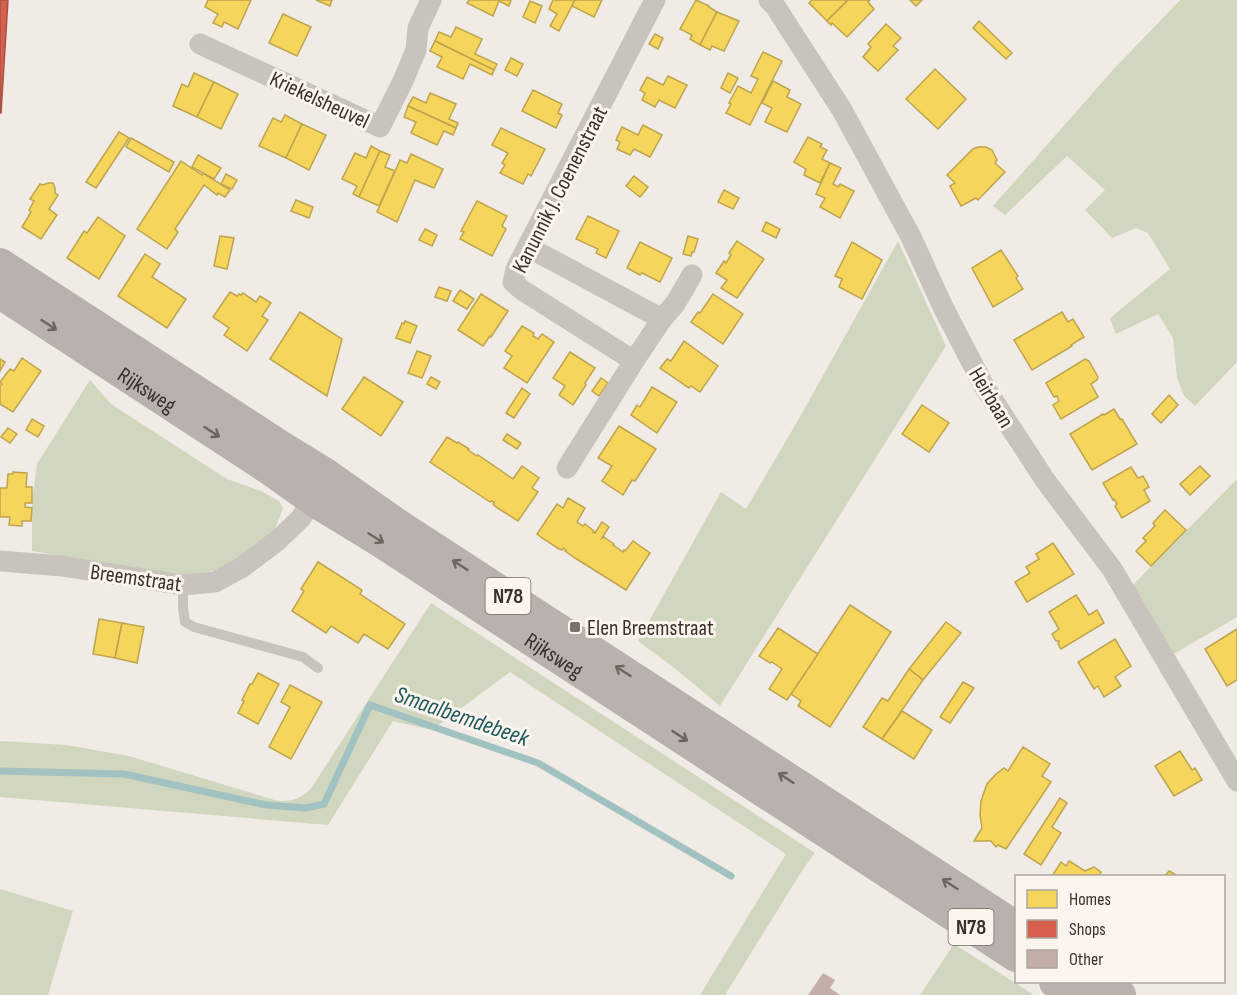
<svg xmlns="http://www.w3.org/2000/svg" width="1237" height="995" font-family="'Sofia Sans Condensed',sans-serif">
<rect width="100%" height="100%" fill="#f0ebe5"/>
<g fill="#d1d6bf">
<polygon points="1180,0 1237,0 1237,362 1195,406 1184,396 1177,378 1173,338 1158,314 1116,334 1110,318 1170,269 1148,233 1136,228 1112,238 1085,210 1105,190 1067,156 1005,215 993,206 1112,71"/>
<polygon points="898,241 946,346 720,706 677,670 638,641 721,492 746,509 801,415"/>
<polygon points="90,380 111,404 227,479 261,491 279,501 283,508 275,529 262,544 223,568 204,573 184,576 32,551 32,503 37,464"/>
<polygon points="1237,479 1237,617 1172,655 1132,586"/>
<path d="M431,603l384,250 -12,16 -78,126h-25l86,-141 -276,-182 -78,58 -39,-9 -65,104 -328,-28v-56l66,4 63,11 149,45c14,1 25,-3 34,-14z"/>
<polygon points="0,889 73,911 48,995 0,995"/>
<polygon points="954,944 1034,995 920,995"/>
</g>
<g fill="#f6d55c" stroke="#bea44d" stroke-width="1.5">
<polygon points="208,0 251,0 238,29 224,22 222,27 213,23 218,14 205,7"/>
<polygon points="316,0 332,0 330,6"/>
<polygon points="469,0 511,0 509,6 499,1 493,16 467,3"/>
<polygon points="553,0 575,0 559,31 550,26 557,14 549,9"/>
<polygon points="575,0 602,0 594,17 572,6"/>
<polygon points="696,0 709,6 709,7 717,12 700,45 690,39 692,35 680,29"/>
<polygon points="812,0 848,0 827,21 809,3"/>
<polygon points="848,0 870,0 868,2 874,9 847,37 832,23 831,25 827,21"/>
<polygon points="910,0 922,0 916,6"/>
<polygon points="530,1 542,6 535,23 523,17"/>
<polygon points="717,12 739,21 724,51 712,46 710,50 700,45"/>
<polygon points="283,14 311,27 297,56 269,43"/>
<polygon points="979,21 1012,53 1006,59 973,28"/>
<polygon points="886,24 901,38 893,46 898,50 878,71 863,57 871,47 868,44"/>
<polygon points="456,27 482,39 475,54 497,64 494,70 435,41 439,32 451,37"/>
<polygon points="655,34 663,38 658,49 649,44"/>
<polygon points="435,41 494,70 492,75 470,64 463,79 437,67 442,57 430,51"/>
<polygon points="763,52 782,61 750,125 726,113 731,104 729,103 738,86 751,93 758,79 751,76"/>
<polygon points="511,58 523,64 517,76 505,70"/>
<polygon points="935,69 966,99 938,129 906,99"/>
<polygon points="194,73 214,82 197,117 173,106 182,84 188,87"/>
<polygon points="728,73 738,78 730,93 721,88"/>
<polygon points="668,76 687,85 675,108 659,100 655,107 642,100 645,93 640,90 647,77 663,85"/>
<polygon points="773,81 790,90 787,97 801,104 787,132 765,122 772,108 762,103"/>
<polygon points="214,82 238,94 221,129 197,117"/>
<polygon points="533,90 562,104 558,113 562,115 556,128 522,111"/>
<polygon points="430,93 456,104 449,119 458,123 456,128 408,106 413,97 426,103"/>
<polygon points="408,106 456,128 453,135 444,131 437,145 411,133 416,122 404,117"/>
<polygon points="285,115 302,124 286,158 259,146 273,118 281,122"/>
<polygon points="302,124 326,135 309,170 286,158"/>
<polygon points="643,125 662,135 650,157 634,149 630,155 617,149 620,142 616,140 622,127 638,135"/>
<polygon points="501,128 545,149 531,176 528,174 523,184 500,173 505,165 502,163 508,153 492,145"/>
<polygon points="119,132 129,138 96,188 86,182"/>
<polygon points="808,137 822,144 820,147 827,150 822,159 830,163 820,183 804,175 806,169 794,162"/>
<polygon points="131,138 174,162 169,172 126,147"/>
<polygon points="371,146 380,151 359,197 353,194 357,186 342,179 355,153 366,158"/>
<polygon points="978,147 986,147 992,150 997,160 995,163 1005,172 978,200 976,198 961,206 950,186 955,183 947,175 973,149"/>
<polygon points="380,151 390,155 385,167 395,171 379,206 359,197"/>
<polygon points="411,154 443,169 434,188 415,180 397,222 377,212 400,160 407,163"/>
<polygon points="198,155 221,168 214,179 192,167"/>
<polygon points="181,161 202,175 203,173 230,190 225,197 218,193 217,195 204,185 175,229 178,232 167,249 137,229"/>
<polygon points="830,163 841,168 833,184 838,187 840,184 854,191 840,218 820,207 825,198 816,194"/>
<polygon points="226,174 237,180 232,189 221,184"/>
<polygon points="634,176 648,187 640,197 626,186"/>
<polygon points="48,183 53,183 55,188 55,193 58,195 49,209 57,215 41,239 22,227 31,212 29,210 34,201 30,199 40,184 43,185"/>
<polygon points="724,190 739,198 733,209 718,202"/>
<polygon points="296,200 313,207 309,218 291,211"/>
<polygon points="477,201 507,216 502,226 506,229 492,256 460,239 464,232 461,231"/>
<polygon points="588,216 619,231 606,258 596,253 598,249 576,239"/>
<polygon points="98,217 125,236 99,279 67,258 84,231 87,233"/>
<polygon points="766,222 780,229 776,238 762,231"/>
<polygon points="425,229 437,235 432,246 419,240"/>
<polygon points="220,236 234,238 227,269 214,266"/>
<polygon points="688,236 698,239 694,252 692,252 691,256 683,254"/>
<polygon points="737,241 764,259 737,298 721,288 727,280 716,273 724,261 726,263 731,255 729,253"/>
<polygon points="640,242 672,258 660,282 642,273 640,275 627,268"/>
<polygon points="852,242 882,260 862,299 839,287 842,279 835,276"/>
<polygon points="1001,250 1018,276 1016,278 1023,289 993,307 972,268"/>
<polygon points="145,254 160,264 152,277 186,299 167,328 118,296"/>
<polygon points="439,287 451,291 447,301 435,297"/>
<polygon points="460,290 474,299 467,309 453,301"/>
<polygon points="230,292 237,296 239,294 241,295 243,293 256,302 260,296 271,303 262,316 268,320 247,351 224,335 229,328 213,317"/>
<polygon points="481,294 508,311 491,337 490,336 483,346 458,330"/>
<polygon points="713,294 743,314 723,344 691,322 698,312 700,313"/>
<polygon points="300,312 342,339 327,396 270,359"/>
<polygon points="1062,312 1068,322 1073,319 1084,337 1071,345 1072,346 1032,370 1014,340"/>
<polygon points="405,321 417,326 410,343 396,338 402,323 404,324"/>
<polygon points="522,326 534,333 533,336 538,339 542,334 554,342 527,383 504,368 512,356 505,351"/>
<polygon points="684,341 718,366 700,392 691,386 689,388 660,368 667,359 671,361"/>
<polygon points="417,351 431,356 422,378 408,373"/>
<polygon points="570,352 595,368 585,383 586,385 573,405 559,395 565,386 553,378"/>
<polygon points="22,358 41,371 13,412 0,404 0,386 2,384 0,382 10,369 14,371"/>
<polygon points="0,359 5,362 0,371"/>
<polygon points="1085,359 1089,361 1098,377 1097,380 1091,384 1098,397 1061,419 1053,405 1059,401 1057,396 1054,397 1046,383"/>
<polygon points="364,377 403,402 381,436 342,409"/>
<polygon points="431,377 440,382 436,389 427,384"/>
<polygon points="601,378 608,383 599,396 592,391"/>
<polygon points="652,387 677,402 657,433 631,415 637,405 640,407"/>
<polygon points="522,388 530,394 514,418 506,413"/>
<polygon points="1169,395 1178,405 1161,423 1152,414"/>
<polygon points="922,405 949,423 929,452 902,434"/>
<polygon points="1114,409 1120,419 1122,419 1137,444 1092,470 1070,434 1103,414 1104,415"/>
<polygon points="32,419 44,426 38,437 26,430"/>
<polygon points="619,426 656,449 635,481 632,480 623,495 602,481 612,466 598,458"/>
<polygon points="8,428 17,434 10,443 1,437"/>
<polygon points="507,434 521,443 517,449 503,440"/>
<polygon points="447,437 457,443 458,442 469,449 468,450 477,456 478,455 513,479 522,466 539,478 532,488 538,492 518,521 496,507 493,504 494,502 492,501 490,502 430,462"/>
<polygon points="1200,466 1210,476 1190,495 1180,484"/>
<polygon points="1131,467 1138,478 1143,476 1149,487 1144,490 1150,501 1122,518 1115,506 1117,504 1114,499 1113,500 1103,483"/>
<polygon points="13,472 27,473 26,487 32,487 32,503 25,503 25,507 32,508 31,521 22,521 22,526 9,525 10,517 0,517 0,488 7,488 8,474 13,474"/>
<polygon points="568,498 585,508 577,522 583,526 585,524 594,531 593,532 595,533 602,522 609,527 602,538 604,537 614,544 613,545 623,552 624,550 625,551 633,541 650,553 626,590 575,558 565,551 566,550 563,548 562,550 559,549 542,538 537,534 557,504 563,508"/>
<polygon points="1165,510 1186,530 1151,566 1136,551 1146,541 1143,538 1155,526 1153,523"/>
<polygon points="1053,543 1074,574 1027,602 1015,582 1030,573 1026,567 1039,559 1036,554"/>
<polygon points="318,562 362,590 360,594 405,624 388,649 364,634 358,643 331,626 326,633 292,611 304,591 301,589"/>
<polygon points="1076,595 1089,615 1097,610 1104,623 1061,649 1058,644 1059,641 1056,641 1052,634 1059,629 1049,612"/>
<polygon points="850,605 891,632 830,727 798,706 801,701 791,694"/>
<polygon points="99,619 122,623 115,658 93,654"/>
<polygon points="946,622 961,633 923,680 909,669"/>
<polygon points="122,623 144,627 137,663 115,658"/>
<polygon points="778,628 818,654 787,700 769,689 782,669 772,662 770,663 759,656"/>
<polygon points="1237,629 1237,680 1227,686 1205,649"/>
<polygon points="1115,639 1131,666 1115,677 1121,686 1104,697 1098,686 1094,689 1078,662"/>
<polygon points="909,669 923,680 882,739 863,727 882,698 888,701"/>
<polygon points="258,673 279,684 258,724 238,713 244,701 242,700 250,684 252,684"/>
<polygon points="963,682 974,688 950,723 940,717"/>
<polygon points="290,685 322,702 291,759 269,747 290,707 281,702"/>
<polygon points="902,711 932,730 914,759 882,739"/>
<polygon points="1023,747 1050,764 1042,776 1051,782 1006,849 998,845 996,847 991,841 974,841 982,828 980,815 981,801 987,784 995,775 1004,768 1008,771"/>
<polygon points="1180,751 1192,770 1195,768 1202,780 1174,796 1155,766"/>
<polygon points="1060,798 1067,803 1052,827 1061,833 1041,865 1024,854"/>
<polygon points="1069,861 1085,871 1094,867 1101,872 1099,876 1052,876 1061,862 1066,866"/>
<polygon points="1169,871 1178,876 1165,876"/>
</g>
<polygon fill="#d6604d" stroke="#a85243" stroke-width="1.5" points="0,0 8,0 1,113 0,113"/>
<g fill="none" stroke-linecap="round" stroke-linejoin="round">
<polyline stroke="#a1c2c1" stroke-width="7" points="0,771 124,774 266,805 306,808 324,804 370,705 538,763 731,876"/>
</g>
<polygon fill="#c3afa7" points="823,973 835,980 830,988 840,995 808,995"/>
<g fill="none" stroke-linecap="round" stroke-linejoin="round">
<polyline stroke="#c9c3be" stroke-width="10" points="183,585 183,608 185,622 194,627 303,657 318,668"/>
<g stroke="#c9c3be" stroke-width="21">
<polyline points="769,0 775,6 842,110 911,237 943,307 985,388 1045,480 1112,569 1237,781"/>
<polyline points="200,44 380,127 403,81 416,50 418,28 431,0"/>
<polyline points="528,247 662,319"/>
<polyline points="634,361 522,290 513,282 516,269 655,0"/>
<polyline points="567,468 634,361 662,319 675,304 692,275"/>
<polyline points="0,561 62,566 183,585 215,582 241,568 277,541 300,519 313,500"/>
</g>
<g stroke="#b8b1ad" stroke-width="32">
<polyline points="0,264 283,448 327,475 398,525 1016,927"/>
<path id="s1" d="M0,293l268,175 45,32 67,41 636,415"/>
<polyline points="1055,982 1076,995"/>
<polyline points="1100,982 1120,995"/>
</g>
</g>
<defs><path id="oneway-shaft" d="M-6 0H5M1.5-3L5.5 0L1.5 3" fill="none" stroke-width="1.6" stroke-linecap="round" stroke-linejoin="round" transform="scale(1.5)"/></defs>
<g stroke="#6d645f">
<use href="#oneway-shaft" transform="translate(49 325) rotate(33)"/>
<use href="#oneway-shaft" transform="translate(212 432) rotate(33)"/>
<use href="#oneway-shaft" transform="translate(376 538) rotate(32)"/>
<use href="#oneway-shaft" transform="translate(460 565) rotate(-147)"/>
<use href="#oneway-shaft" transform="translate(623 671) rotate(-147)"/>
<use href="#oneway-shaft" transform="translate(680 736) rotate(33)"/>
<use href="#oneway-shaft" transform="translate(786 778) rotate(-147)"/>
<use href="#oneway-shaft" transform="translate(950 884) rotate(-147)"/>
</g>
<rect fill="#7a716c" stroke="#fbf5ee" stroke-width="2" x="569" y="621" width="12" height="12" rx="3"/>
<g text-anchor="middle" stroke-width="6" stroke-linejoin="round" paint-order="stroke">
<g fill="#fbf5ee" stroke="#756b66" stroke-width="1.5">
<rect x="485.5" y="578" width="45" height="36" rx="4.5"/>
<rect x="948.5" y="909" width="45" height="36" rx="4.5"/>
</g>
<g font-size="21" font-weight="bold" fill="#3b302b">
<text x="508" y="603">N78</text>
<text x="971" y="934">N78</text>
</g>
<g font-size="22" fill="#3b302b" stroke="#fbf5ee">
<text transform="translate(320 99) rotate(25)" y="8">Kriekelsheuvel</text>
<text transform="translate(559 189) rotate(-63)" y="8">Kanunnik J. Coenenstraat</text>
<text dy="8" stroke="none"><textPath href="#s1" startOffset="176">Rijksweg</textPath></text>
<text transform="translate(992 397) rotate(59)" y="8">Heirbaan</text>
<text transform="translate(136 577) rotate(8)" y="8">Breemstraat</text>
<text dy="8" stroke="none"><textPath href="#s1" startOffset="662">Rijksweg</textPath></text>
</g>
<g font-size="22" fill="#3b302b" stroke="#fbf5ee" text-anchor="start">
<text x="587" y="635">Elen Breemstraat</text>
</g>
<g font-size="24" font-style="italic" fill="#1f5a5e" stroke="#fbf5ee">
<text transform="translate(462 716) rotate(19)" y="8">Smaalbemdebeek</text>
</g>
</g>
<rect x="1015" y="875" width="210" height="108" fill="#fbf5ee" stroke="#aea6a0" stroke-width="1.5"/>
<rect x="1027" y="890" width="30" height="18" fill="#f6d55c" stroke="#aea6a0" stroke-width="1.5"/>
<text x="1069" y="905" font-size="18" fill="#3b302b">Homes</text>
<rect x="1027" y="920" width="30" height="18" fill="#d6604d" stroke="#aea6a0" stroke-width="1.5"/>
<text x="1069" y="935" font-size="18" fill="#3b302b">Shops</text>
<rect x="1027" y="950" width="30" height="18" fill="#c3afa7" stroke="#aea6a0" stroke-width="1.5"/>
<text x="1069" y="965" font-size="18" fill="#3b302b">Other</text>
</svg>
